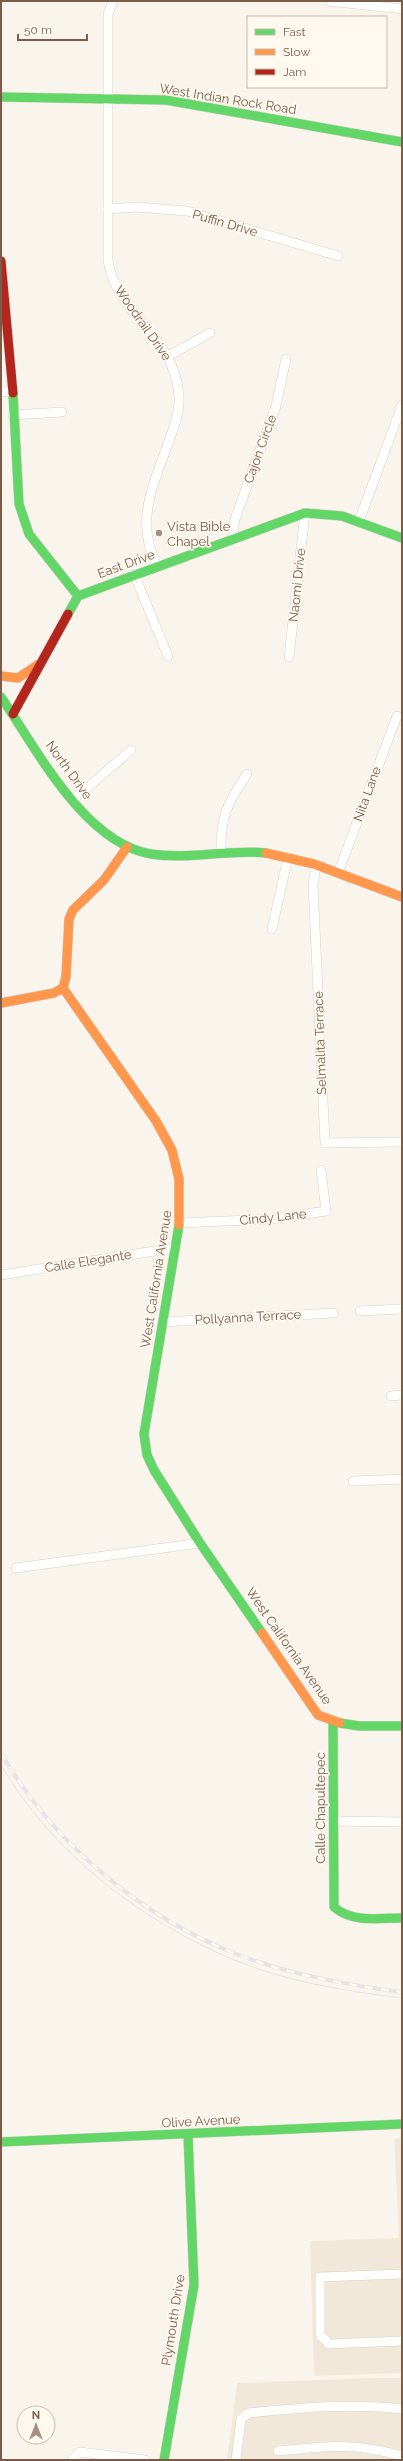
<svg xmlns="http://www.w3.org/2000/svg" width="403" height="2461" font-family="Raleway,sans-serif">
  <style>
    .residential { fill: #f2e8da }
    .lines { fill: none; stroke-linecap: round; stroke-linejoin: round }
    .street-casing { stroke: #d8d0ca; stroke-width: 10 }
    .fast-casing { stroke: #d9d0c9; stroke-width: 10 }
    .slow-casing { stroke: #d9d0c9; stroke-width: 10 }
    .jam-casing { stroke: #d9d0c9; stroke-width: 10 }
    .street { stroke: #fefefc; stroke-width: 9 }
    .fast { stroke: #63d668; stroke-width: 9 }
    .slow { stroke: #ff974d; stroke-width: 9 }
    .jam { stroke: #b3261e; stroke-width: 9 }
    .tram { stroke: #e6e3e6; stroke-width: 1 }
    .rail-casing { stroke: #e6e3e6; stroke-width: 4 }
    .rail { stroke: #fff9f0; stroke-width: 2.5; stroke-dasharray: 8; stroke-linecap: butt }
    .poi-dot { fill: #a79182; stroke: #fff9f0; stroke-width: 1.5 }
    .labels { text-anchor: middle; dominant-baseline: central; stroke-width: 3.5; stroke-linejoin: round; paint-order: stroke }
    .street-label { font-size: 13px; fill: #7b5b49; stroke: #fff9f0 }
    .poi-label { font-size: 13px; fill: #7b5b49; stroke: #fff9f0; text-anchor: start }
  </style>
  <rect width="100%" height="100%" fill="#f9f5ed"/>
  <g class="residential">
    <path d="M402,2138V2373L314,2376L310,2241L399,2238L394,2139Z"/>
    <path d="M373,2378H402V2460H227L237,2383Z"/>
  </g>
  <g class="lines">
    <g class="street-casing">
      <g id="street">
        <path d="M113,1L108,14V260C116,316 176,336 179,397C180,411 175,425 170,438C154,484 134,520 157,566"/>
        <path d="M329,1L402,9"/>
        <path d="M108,209L137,207L187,211L338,256"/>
        <path d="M168,356L210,333"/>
        <path d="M1,392L13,391"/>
        <path d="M13,415L62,412"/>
        <path d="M359,521L402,405"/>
        <path d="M235,538L233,532L235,519L276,406L286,359"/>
        <path d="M134,574L168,656"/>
        <path d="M289,657L305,513"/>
        <path d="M73,800L131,750"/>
        <path d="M221,852C220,816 228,803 247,774"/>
        <path d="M316,866L313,884L325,1143L402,1142"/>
        <path d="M338,873L397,716"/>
        <path d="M272,929L288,857"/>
        <path d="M179,1223L271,1219L326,1211L321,1170"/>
        <path d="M1,1275L174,1248"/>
        <path d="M360,1311L402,1309"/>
        <path d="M163,1322L334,1313"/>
        <path d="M391,1396L402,1395"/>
        <path d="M353,1481L402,1479"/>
        <path d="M16,1568L200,1543"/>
        <path d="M333,1821L402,1822"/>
        <path d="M402,2274L320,2277V2335L329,2344L402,2341"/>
        <path d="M278,2451C326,2446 354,2442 402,2456"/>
        <path d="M72,2459L80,2452L145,2460"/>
        <path d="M236,2460L241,2419L248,2413C300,2408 350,2403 402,2409"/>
      </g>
    </g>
    <g class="fast-casing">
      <g id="fast">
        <path d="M1,97L166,100L402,142"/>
        <path d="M13,393L19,504L29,534L78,596"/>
        <path d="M68,614L78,596L305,513L342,516L402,538"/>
        <path d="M1,697C36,748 84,843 151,854C189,860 228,849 266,853"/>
        <path d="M179,1225L144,1434L147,1455L154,1470L200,1543L262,1633"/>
        <path d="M333,1723L334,1907C352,1923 379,1918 402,1918"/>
        <path d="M340,1723L359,1726H402"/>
        <path d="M1,2142L402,2124"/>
        <path d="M164,2460L194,2285L188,2135"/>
      </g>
    </g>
    <g class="slow-casing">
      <g id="slow">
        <path d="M1,676L18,678L39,664"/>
        <path d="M266,853L314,864L402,897"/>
        <path d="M63,988L156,1121L172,1150L179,1179V1225"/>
        <path d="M1,1003L54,993L63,988L66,977L69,919L73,910L104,880L127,847"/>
        <path d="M262,1633L318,1715L340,1723"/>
      </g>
    </g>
    <g class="jam-casing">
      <g id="jam">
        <path d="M1,261L13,393"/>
        <path d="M13,714L68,614"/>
      </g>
    </g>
    <use href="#street" class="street"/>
    <use href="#fast" class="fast"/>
    <use href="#slow" class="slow"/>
    <use href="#jam" class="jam"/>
    <path class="tram" d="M1,1765C52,1853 143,1923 237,1961C289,1982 346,1991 402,1998"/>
    <g class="rail-casing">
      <path id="rail" d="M1,1753C53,1843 142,1918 239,1955C291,1975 347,1985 402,1992"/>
    </g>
    <use href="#rail" class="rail"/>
  </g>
  <circle class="poi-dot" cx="159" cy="533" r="4"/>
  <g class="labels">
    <g class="street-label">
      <text transform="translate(228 99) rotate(9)">West Indian Rock Road</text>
      <text transform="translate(225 223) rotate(16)">Puffin Drive</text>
      <text transform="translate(143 323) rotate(55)">Woodrail Drive</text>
      <text transform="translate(260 449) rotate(-70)">Cajon Circle</text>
      <text transform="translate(126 564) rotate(-20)">East Drive</text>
      <text transform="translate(297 585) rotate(-84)">Naomi Drive</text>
      <text transform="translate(69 770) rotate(54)">North Drive</text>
      <text transform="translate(367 794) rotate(-70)">Nita Lane</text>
      <text transform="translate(320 1043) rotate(-92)">Selmalita Terrace</text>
      <text transform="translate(273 1217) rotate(-6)">Cindy Lane</text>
      <text transform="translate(88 1261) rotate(-9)">Calle Elegante</text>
      <text transform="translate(156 1279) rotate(-81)">West California Avenue</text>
      <text transform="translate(248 1317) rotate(-3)">Pollyanna Terrace</text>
      <text transform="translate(289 1646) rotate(55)">West California Avenue</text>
      <text transform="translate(320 1808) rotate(-90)">Calle Chapultepec</text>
      <text transform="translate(201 2121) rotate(-3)">Olive Avenue</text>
      <text transform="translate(173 2320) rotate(-81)">Plymouth Drive</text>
    </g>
    <g class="poi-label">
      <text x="167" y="526">Vista Bible<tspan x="167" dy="15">Chapel</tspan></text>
    </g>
  </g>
  <rect width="403" height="2461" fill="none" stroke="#7b5b49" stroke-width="4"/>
  <rect x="247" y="16" width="140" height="72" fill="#fff9f0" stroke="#cabaad"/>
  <rect x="255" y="29" width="20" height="6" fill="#63d668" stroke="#cabaad"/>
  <text x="283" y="36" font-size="12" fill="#7b5b49">Fast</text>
  <rect x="255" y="49" width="20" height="6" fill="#ff974d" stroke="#cabaad"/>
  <text x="283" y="56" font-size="12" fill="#7b5b49">Slow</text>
  <rect x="255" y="69" width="20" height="6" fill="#b3261e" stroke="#cabaad"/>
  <text x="283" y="76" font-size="12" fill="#7b5b49">Jam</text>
  <g transform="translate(36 2425)"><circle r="19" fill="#fff9f0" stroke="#cabaad"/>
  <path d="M0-3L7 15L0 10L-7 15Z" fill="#a79182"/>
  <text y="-6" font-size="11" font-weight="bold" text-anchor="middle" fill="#7b5b49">N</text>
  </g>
  <path d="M18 34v6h69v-6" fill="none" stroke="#7b5b49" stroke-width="2"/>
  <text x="24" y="34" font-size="12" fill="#7b5b49" stroke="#fff9f0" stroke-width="3" paint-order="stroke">50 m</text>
</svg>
